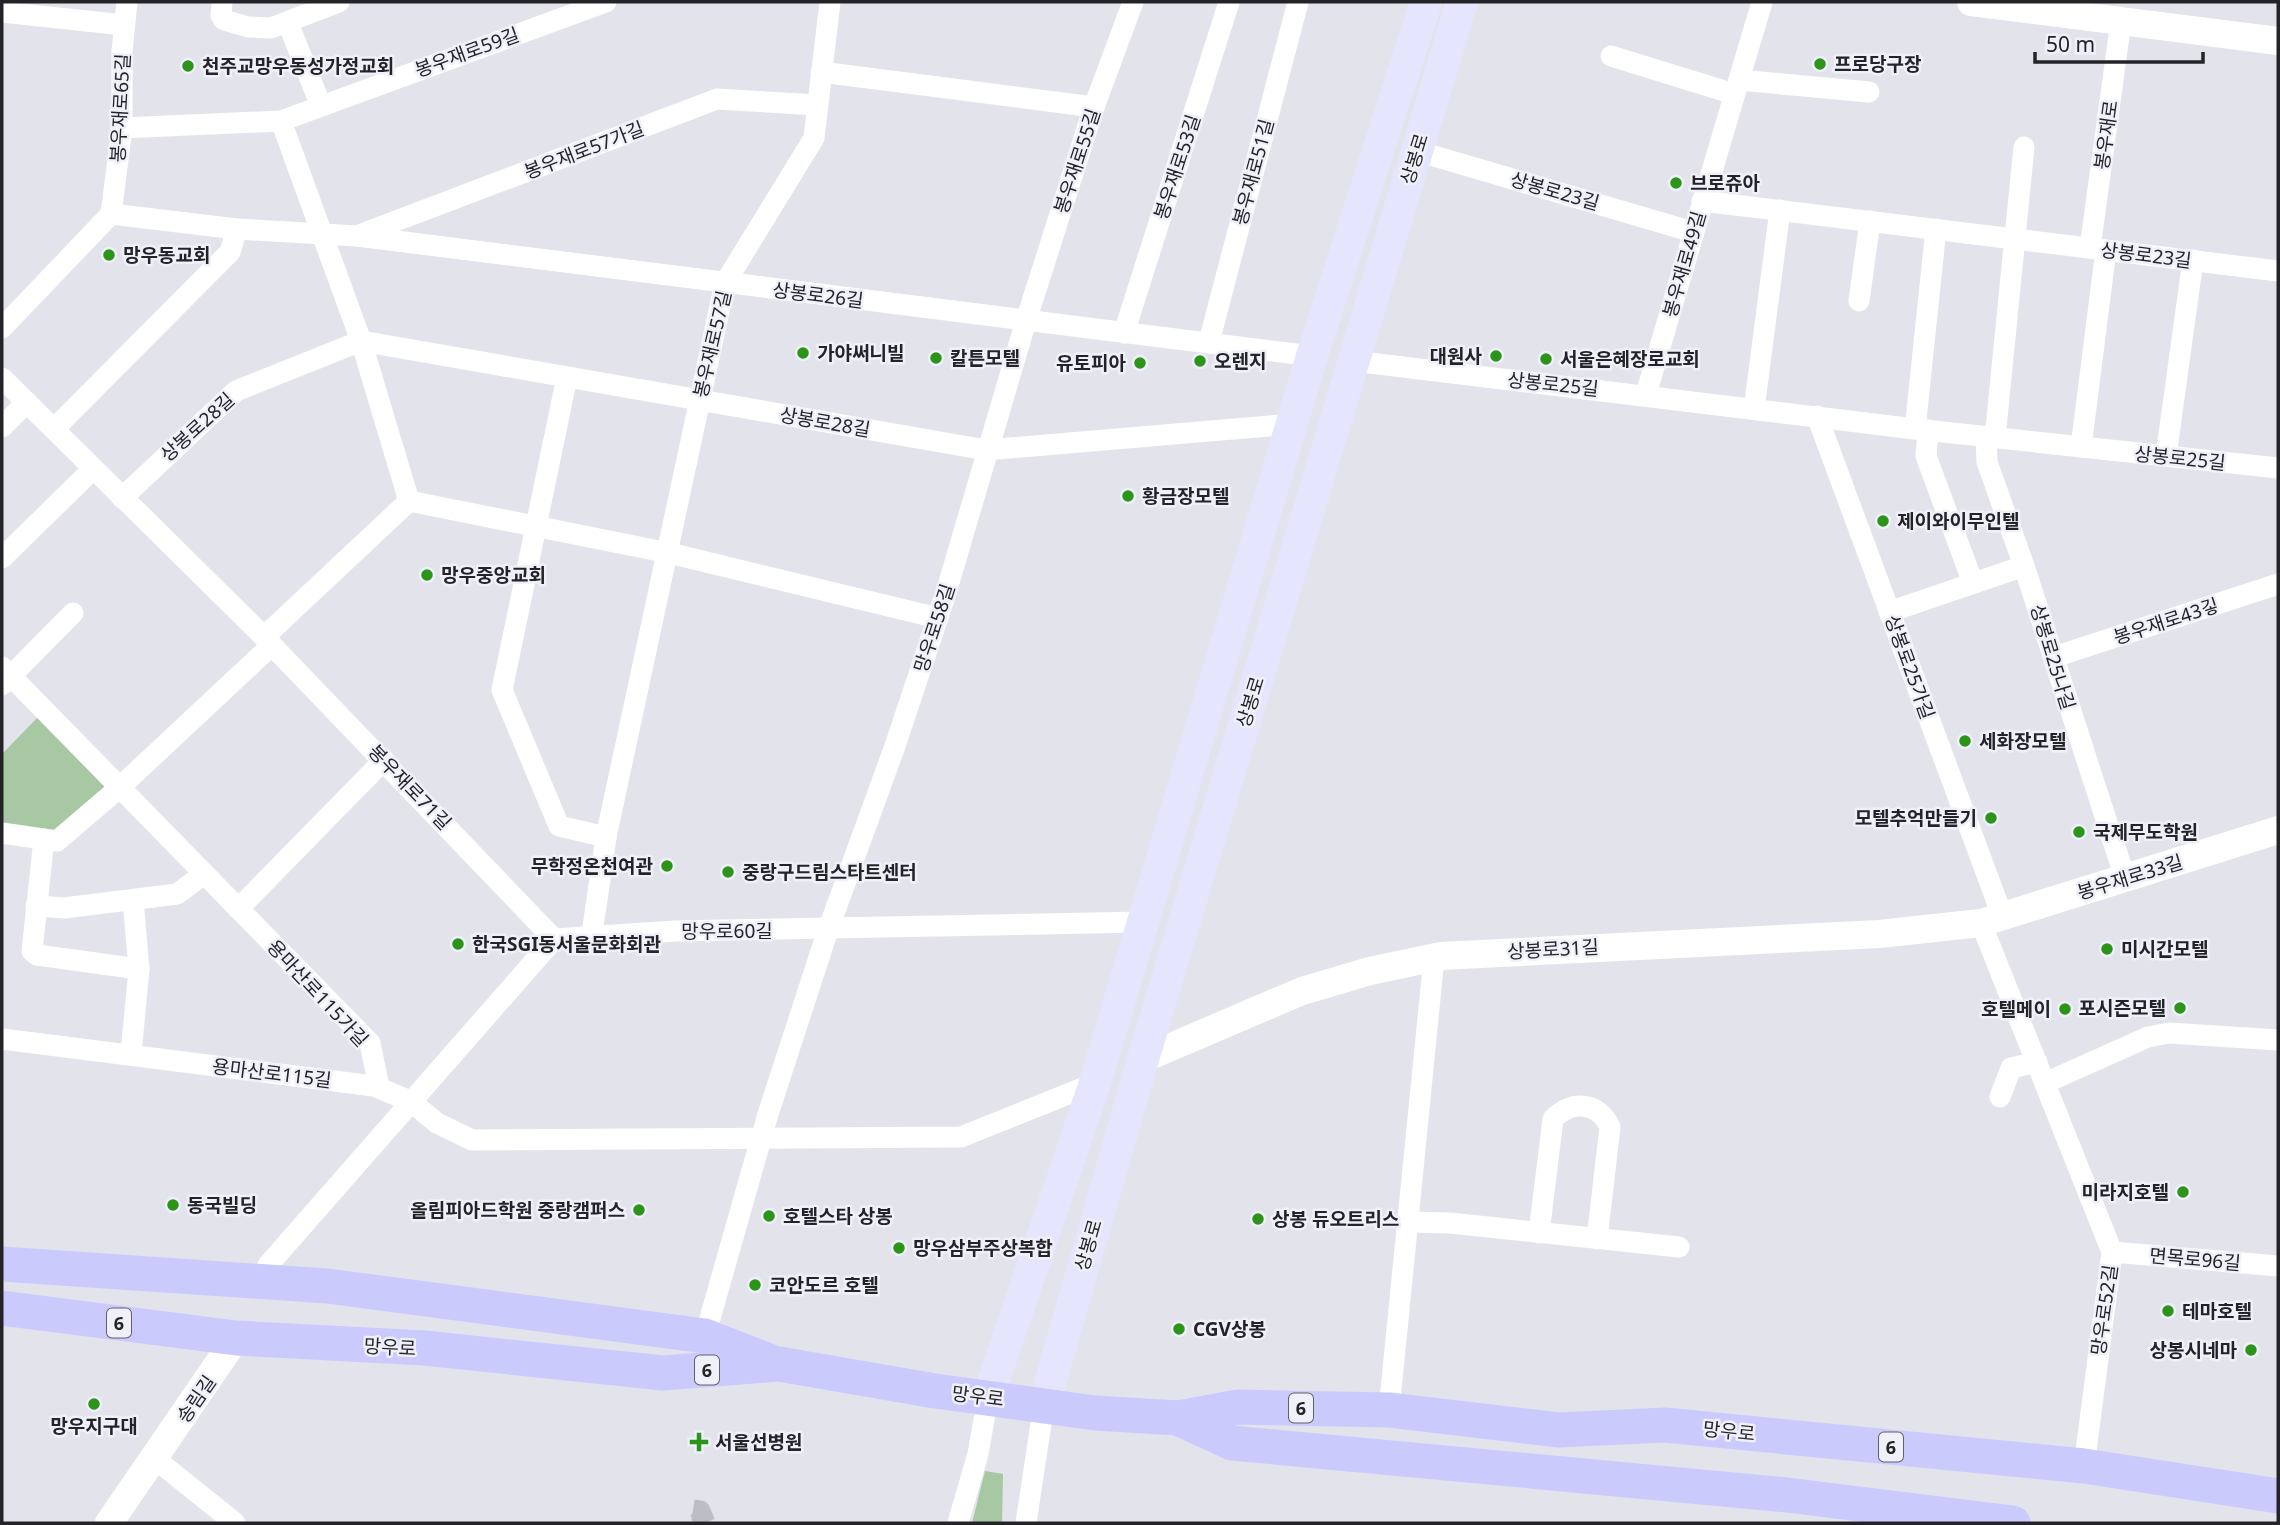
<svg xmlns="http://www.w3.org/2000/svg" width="2280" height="1525" font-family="'Noto Sans','Noto Sans KR',sans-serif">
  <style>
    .green { fill: #a8c7a3 }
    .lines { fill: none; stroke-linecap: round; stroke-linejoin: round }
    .minor-tunnel { stroke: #bdbdc5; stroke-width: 21; stroke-dasharray: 21 10; stroke-linecap: butt }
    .minor { stroke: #fff; stroke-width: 21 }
    .tertiary { stroke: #fff; stroke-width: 28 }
    .secondary { stroke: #e5e5fe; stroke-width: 32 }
    .primary { stroke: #cbcafd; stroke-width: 35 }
    .poi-dot { fill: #2d941a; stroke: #f0f0fa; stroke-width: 2.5 }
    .labels { text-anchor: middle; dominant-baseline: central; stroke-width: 5; stroke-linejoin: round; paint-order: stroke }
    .shield { fill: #f0f0fa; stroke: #616167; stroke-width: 2 }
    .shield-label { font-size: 18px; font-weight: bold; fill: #242428 }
    .street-label { font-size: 19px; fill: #242428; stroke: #f0f0fa }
    .poi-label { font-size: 19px; font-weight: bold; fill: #242428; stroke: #f0f0fa; text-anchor: start }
  </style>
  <rect width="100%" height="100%" fill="#e3e3ec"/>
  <g class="green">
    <path d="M44,711L119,788L57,841L2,833V754Z"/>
    <path d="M985,1471L1003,1474L1002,1523H972Z"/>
  </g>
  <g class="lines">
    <path class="minor-tunnel" d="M693,1510L700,1511L705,1523"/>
    <g class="minor">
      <path d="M127,2L122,51V128L111,214L237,229L357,236L1312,356"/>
      <path d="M222,2L221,15L224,20L248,27L271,28L339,2"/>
      <path d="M2,12L124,25"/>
      <path d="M288,23L321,106"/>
      <path d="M1611,56L1734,94"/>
      <path d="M821,72L1094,107"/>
      <path d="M1739,80L1869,92"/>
      <path d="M281,121L361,341L409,501L669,553L938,618"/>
      <path d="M122,128L281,121L606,2"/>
      <path d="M1417,151L1693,232"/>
      <path d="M1702,201L2278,271"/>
      <path d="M359,235L717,99L817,105"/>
      <path d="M2090,248L2121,21"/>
      <path d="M1859,301L1870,221"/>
      <path d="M2,328L111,214"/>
      <path d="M1124,333L1229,2"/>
      <path d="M1209,342L1298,2"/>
      <path d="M1353,361L1915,429L2278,468"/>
      <path d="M567,377L502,690L559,826L606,837"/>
      <path d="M2,378L264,637L554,939"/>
      <path d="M1646,394L1762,2"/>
      <path d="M1754,409L1780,210"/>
      <path d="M1817,416L2003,918"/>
      <path d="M2,427L27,402"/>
      <path d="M54,429L230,252L237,229"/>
      <path d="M1915,429L1936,229"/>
      <path d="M1928,430L1926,456L1973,583"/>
      <path d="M1986,437L1987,462L2024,566L2125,878"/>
      <path d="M1995,438L2024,147"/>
      <path d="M2081,447L2106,250"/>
      <path d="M2166,456L2193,260"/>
      <path d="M122,498L236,391L361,341L986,450L1292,424"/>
      <path d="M2,558L93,469"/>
      <path d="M1889,612L2024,566"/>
      <path d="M264,637L409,501"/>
      <path d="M2054,657L2278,584"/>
      <path d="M2,667L370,1043L379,1087"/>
      <path d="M2,685L73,613"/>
      <path d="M2,833L57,841L119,788L272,645"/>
      <path d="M44,839L32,951L37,955L139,969"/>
      <path d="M36,906L64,908L177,894L204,874"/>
      <path d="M238,909L384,760"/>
      <path d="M1981,923L2112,1252L2084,1466"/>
      <path d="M592,934L606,837L725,283L814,138L830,2"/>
      <path d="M2,1039L374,1086L410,1101L437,1123L472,1140L961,1137L1095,1083"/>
      <path d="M131,1054L139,969L133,900"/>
      <path d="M2045,1083L2148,1037L2169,1033L2278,1040"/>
      <path d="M2000,1097L2011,1068L2037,1062"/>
      <path d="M1410,1222L1450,1223L1679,1247"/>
      <path d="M1539,1233L1553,1119C1571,1100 1598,1101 1610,1127L1597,1239"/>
      <path d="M2112,1252L2278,1266"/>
      <path d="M260,1281L269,1264L554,939L676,931L1142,922"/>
      <path d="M705,1336L768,1114L828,930L895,746L945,596L1026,321L1094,107L1133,2"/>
      <path d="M1389,1410L1434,958"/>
      <path d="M154,1458L235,1523"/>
      <path d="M958,1523L978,1454L988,1397"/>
      <path d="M1026,1523L1044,1404"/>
    </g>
    <g class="tertiary">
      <path d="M1971,2L2278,41"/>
      <path d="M1143,1059L1302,991L1370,971L1441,956L1879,934L1981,923L2278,830"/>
      <path d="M109,1523L236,1338"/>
    </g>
    <g class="secondary">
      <path d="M988,1397L1095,1083L1312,356L1426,2"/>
      <path d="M1044,1404L1143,1059L1462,2"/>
    </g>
    <g class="primary">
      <path d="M2,1264L327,1286L705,1336L769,1361"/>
      <path d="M2,1308L236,1338L424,1348L663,1373L779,1364L935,1391L1095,1413L1178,1418L1238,1407L1389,1410L1559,1430L1665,1425L2084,1466L2278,1496"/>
      <path d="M1178,1418L1232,1443L1787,1495L2013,1523"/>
    </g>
  </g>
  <g class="poi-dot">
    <circle cx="1820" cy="64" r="7"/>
    <circle cx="188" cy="66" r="7"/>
    <circle cx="1676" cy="183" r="7"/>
    <circle cx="109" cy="255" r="7"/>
    <circle cx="803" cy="353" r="7"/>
    <circle cx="1496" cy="356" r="7"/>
    <circle cx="936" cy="358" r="7"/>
    <circle cx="1546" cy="359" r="7"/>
    <circle cx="1200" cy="361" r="7"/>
    <circle cx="1140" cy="363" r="7"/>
    <circle cx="1128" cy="496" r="7"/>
    <circle cx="1883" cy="521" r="7"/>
    <circle cx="427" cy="575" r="7"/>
    <circle cx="1965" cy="741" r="7"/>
    <circle cx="1991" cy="818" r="7"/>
    <circle cx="2079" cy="832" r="7"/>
    <circle cx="667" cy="866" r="7"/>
    <circle cx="728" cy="872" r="7"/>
    <circle cx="458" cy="944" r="7"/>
    <circle cx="2107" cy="949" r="7"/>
    <circle cx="2180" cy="1008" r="7"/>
    <circle cx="2065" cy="1009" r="7"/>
    <circle cx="2183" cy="1192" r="7"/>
    <circle cx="173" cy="1205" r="7"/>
    <circle cx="639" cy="1210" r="7"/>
    <circle cx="769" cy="1216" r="7"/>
    <circle cx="1258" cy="1219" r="7"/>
    <circle cx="899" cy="1248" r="7"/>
    <circle cx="755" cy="1285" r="7"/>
    <circle cx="2168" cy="1311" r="7"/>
    <circle cx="1179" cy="1329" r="7"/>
    <circle cx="2251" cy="1350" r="7"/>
    <circle cx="94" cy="1404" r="7"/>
    <path d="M695.5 1431.5h7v7h7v7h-7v7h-7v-7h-7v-7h7z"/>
  </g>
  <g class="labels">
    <g class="shield">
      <rect x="107" y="1308.5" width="24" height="29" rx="5"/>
      <rect x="695" y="1355.5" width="24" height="29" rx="5"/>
      <rect x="1289" y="1393.5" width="24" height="29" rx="5"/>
      <rect x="1879" y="1432.5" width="24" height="29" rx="5"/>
    </g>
    <g class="shield-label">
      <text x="119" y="1323">6</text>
      <text x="707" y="1370">6</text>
      <text x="1301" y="1408">6</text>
      <text x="1891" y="1447">6</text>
    </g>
    <g class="street-label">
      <text transform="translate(467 52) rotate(-20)">봉우재로59길</text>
      <text transform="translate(120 108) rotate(-87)">봉우재로65길</text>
      <text transform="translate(2106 135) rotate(-82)">봉우재로</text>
      <text transform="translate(584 150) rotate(-21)">봉우재로57가길</text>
      <text transform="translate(1414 159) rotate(-73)">상봉로</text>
      <text transform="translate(1077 161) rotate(-72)">봉우재로55길</text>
      <text transform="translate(1177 167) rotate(-72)">봉우재로53길</text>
      <text transform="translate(1253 172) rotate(-75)">봉우재로51길</text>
      <text transform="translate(1555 191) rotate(16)">상봉로23길</text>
      <text transform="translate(2146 255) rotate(7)">상봉로23길</text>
      <text transform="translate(1684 264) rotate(-74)">봉우재로49길</text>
      <text transform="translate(818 295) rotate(7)">상봉로26길</text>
      <text transform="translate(712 344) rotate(-77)">봉우재로57길</text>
      <text transform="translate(1553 384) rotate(6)">상봉로25길</text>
      <text transform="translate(825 422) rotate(10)">상봉로28길</text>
      <text transform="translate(197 427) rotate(-42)">상봉로28길</text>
      <text transform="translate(2180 458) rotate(6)">상봉로25길</text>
      <text transform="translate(2166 621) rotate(-18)">봉우재로43깋</text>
      <text transform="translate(934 628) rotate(-72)">망우로58길</text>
      <text transform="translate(2053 657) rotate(73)">상봉로25나길</text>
      <text transform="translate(1910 667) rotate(70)">상봉로25가길</text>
      <text transform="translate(1250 702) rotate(-73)">상봉로</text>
      <text transform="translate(410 787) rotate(46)">봉우재로71길</text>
      <text transform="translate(2130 877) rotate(-17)">봉우재로33길</text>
      <text x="727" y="931">망우로60길</text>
      <text transform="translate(1553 949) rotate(-3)">상봉로31길</text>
      <text transform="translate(318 993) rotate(47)">용마산로115가길</text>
      <text transform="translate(272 1073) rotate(7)">용마산로115길</text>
      <text transform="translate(1088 1245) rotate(-74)">상봉로</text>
      <text transform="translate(2195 1259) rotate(5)">면목로96길</text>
      <text transform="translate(2104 1310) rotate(-82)">망우로52길</text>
      <text transform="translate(390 1347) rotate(3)">망우로</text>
      <text transform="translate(978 1396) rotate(7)">망우로</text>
      <text transform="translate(196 1399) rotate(-55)">송림길</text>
      <text transform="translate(1729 1431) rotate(6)">망우로</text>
    </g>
    <g class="poi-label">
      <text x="1834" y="64">프로당구장</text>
      <text x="202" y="66">천주교망우동성가정교회</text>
      <text x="1690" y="183">브로쥬아</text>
      <text x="123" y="255">망우동교회</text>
      <text x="817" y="353">가야써니빌</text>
      <text x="1482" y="356" text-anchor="end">대원사</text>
      <text x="950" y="358">칼튼모텔</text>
      <text x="1560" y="359">서울은혜장로교회</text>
      <text x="1214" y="361">오렌지</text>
      <text x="1126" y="363" text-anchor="end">유토피아</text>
      <text x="1142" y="496">황금장모텔</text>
      <text x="1897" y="521">제이와이무인텔</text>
      <text x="441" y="575">망우중앙교회</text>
      <text x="1979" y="741">세화장모텔</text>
      <text x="1977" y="818" text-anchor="end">모텔추억만들기</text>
      <text x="2093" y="832">국제무도학원</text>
      <text x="653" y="866" text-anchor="end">무학정온천여관</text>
      <text x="742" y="872">중랑구드림스타트센터</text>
      <text x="472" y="944">한국SGI동서울문화회관</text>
      <text x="2121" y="949">미시간모텔</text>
      <text x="2166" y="1008" text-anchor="end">포시즌모텔</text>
      <text x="2051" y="1009" text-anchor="end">호텔메이</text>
      <text x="2169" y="1192" text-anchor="end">미라지호텔</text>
      <text x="187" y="1205">동국빌딩</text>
      <text x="625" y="1210" text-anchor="end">올림피아드학원 중랑캠퍼스</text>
      <text x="783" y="1216">호텔스타 상봉</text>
      <text x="1272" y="1219">상봉 듀오트리스</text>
      <text x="913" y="1248">망우삼부주상복합</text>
      <text x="769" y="1285">코안도르 호텔</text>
      <text x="2182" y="1311">테마호텔</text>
      <text x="1193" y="1329">CGV상봉</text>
      <text x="2237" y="1350" text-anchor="end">상봉시네마</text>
      <text x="94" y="1426" text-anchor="middle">망우지구대</text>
      <text x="715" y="1442">서울선병원</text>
    </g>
  </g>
  <rect width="2280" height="1525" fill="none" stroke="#242428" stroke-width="7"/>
  <path d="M2035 52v10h168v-10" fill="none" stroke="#242428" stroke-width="3.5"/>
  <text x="2046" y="52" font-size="21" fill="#242428" stroke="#f0f0fa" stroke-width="5" paint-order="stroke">50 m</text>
</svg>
